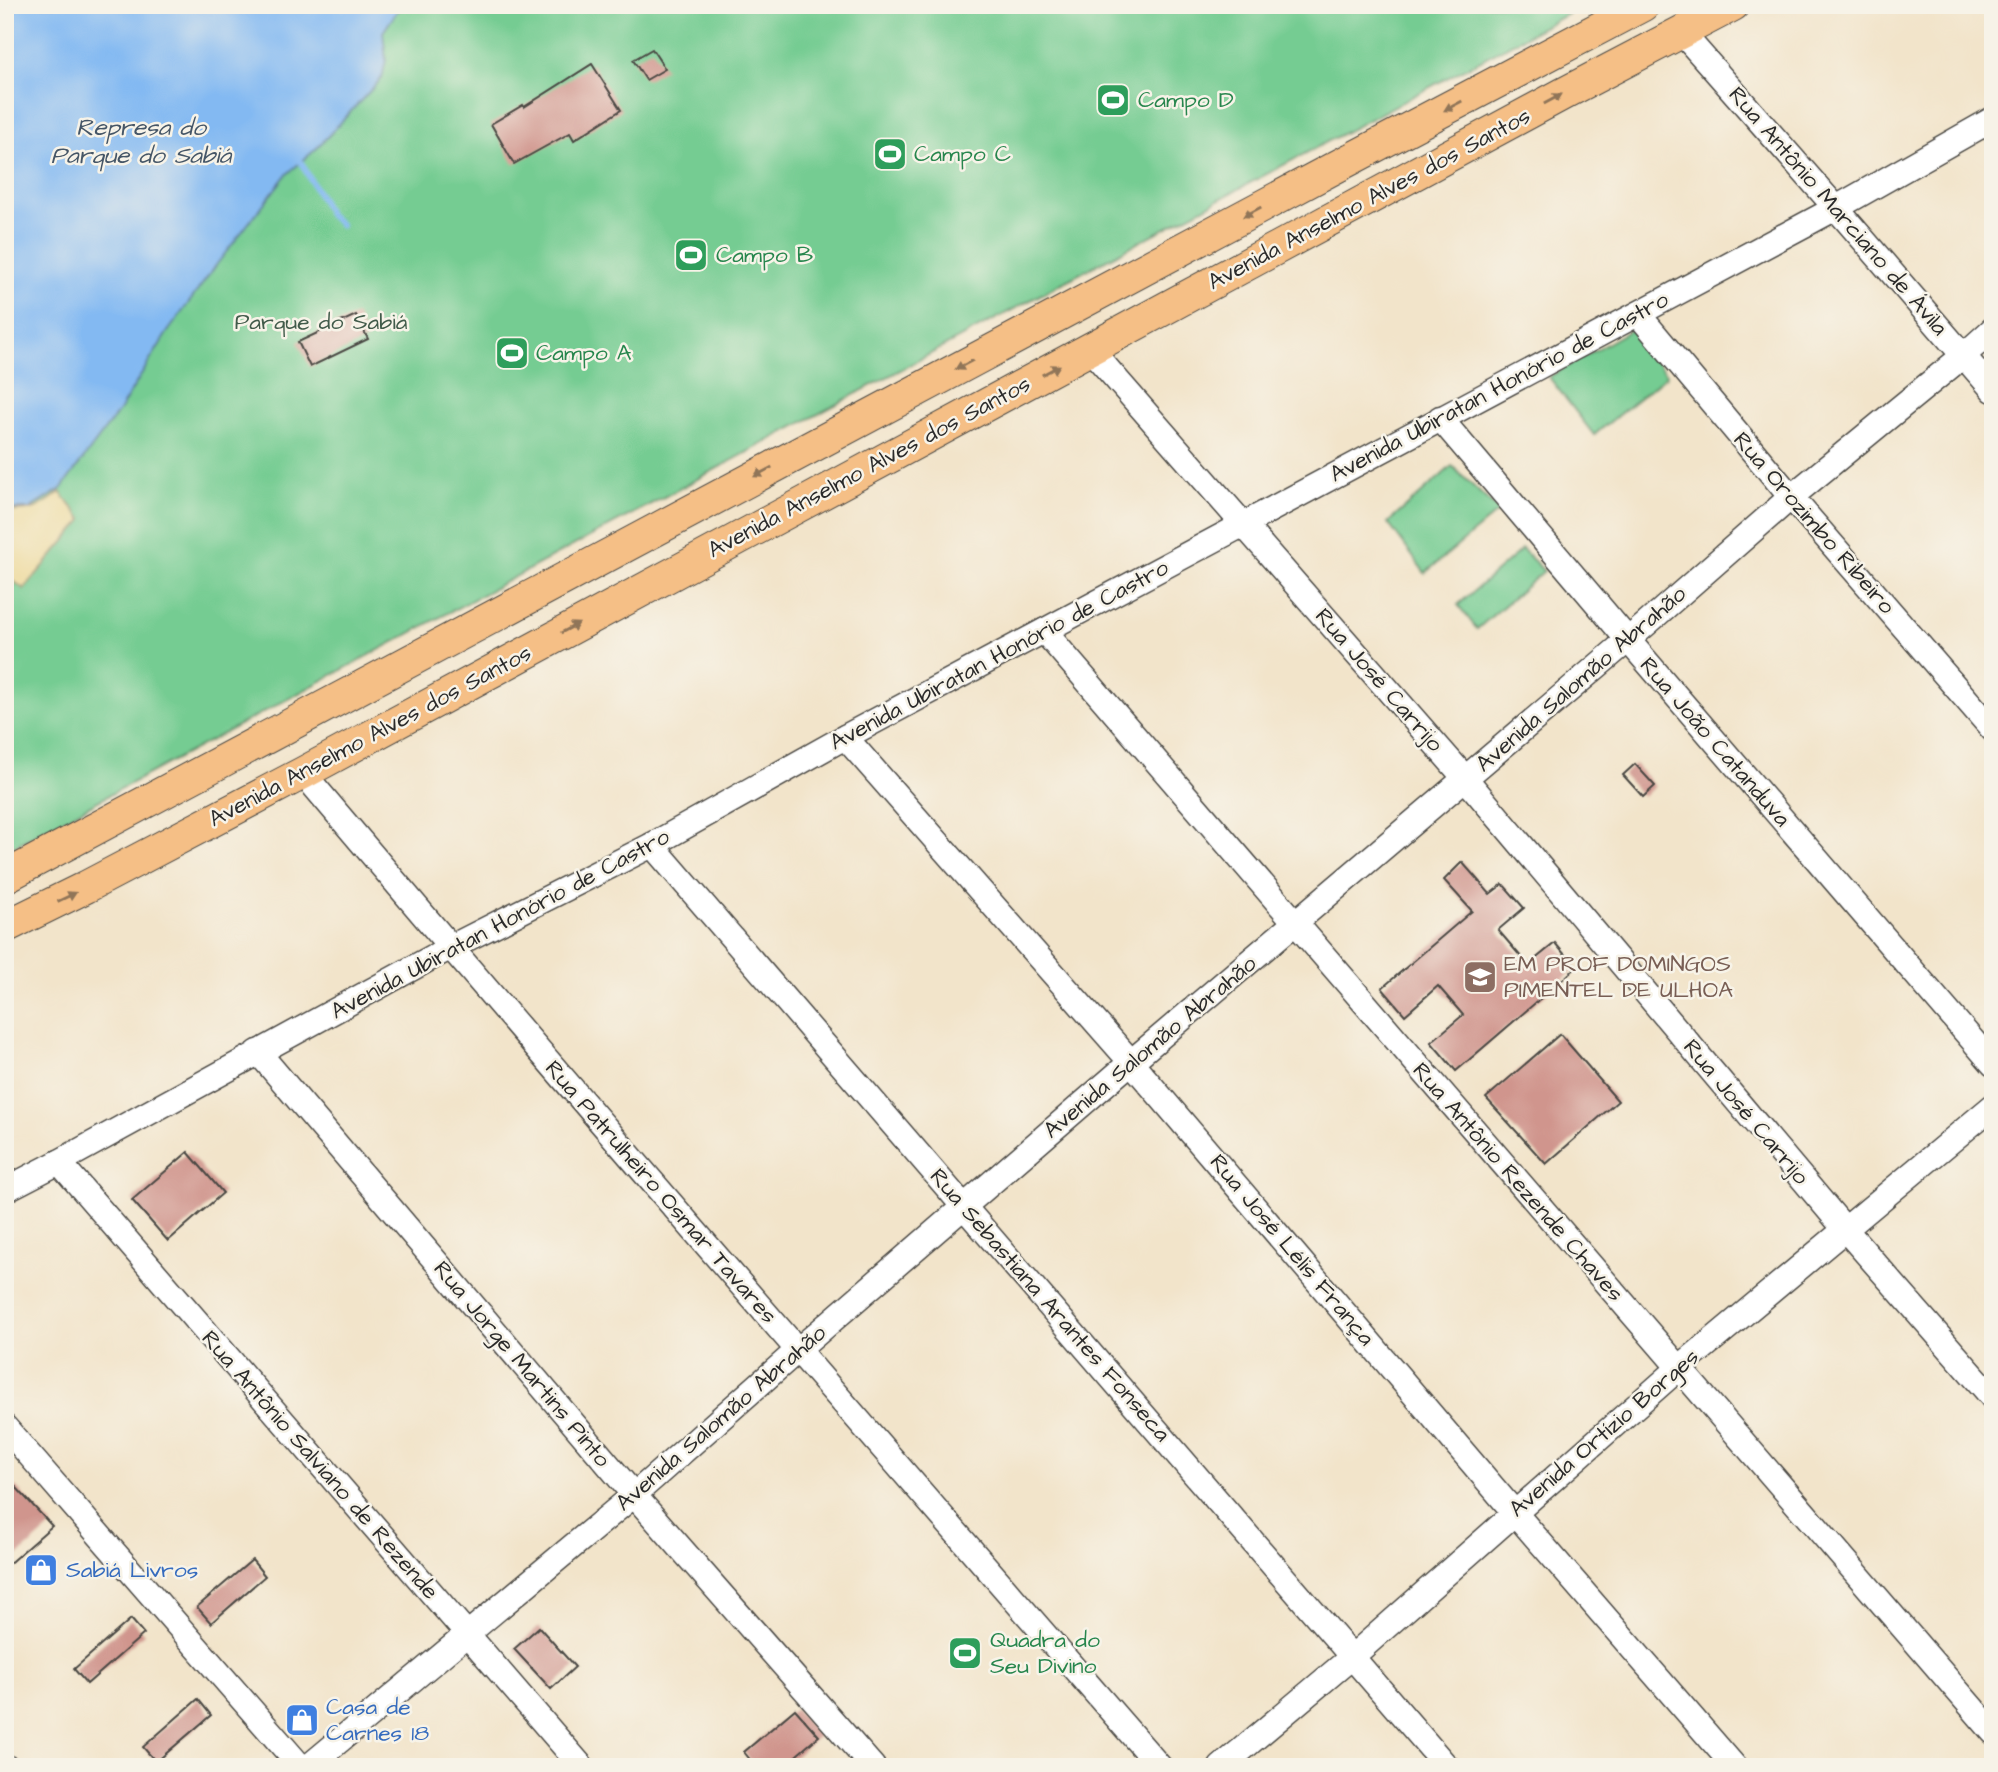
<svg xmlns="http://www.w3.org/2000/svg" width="1998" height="1772" font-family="'Architects Daughter',sans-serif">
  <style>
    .green { fill: #74cc92; stroke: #507c5e; stroke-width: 2 }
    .sand { fill: #eeda9e; stroke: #8c8264; stroke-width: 2 }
    .water { fill: #83b9f2; stroke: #57728e; stroke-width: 2 }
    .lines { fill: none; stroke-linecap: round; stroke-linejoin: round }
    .stream { stroke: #83b9f2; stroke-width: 6 }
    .building { fill: #d0958d }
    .minor-casing { stroke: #494743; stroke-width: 27 }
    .major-casing { stroke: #494743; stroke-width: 34 }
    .minor { stroke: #fff; stroke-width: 24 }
    .major { stroke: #f5bf86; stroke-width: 32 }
    .oneway { fill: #907558 }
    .labels { text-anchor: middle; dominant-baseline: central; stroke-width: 5; stroke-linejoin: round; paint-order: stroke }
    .leisure-label { font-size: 23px; fill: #27864d; stroke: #f7f3e8; text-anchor: start }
    .street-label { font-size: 23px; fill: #2b2b2b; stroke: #f7f3e8 }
    .park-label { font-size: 23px; fill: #415b4a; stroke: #f7f3e8 }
    .education-label { font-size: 23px; fill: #785e54; stroke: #f7f3e8; text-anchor: start }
    .shop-label { font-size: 23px; fill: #366cbe; stroke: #f7f3e8; text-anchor: start }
    .water-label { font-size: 24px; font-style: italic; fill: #455667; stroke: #f7f3e8 }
  </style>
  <rect width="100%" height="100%" fill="#f7f3e8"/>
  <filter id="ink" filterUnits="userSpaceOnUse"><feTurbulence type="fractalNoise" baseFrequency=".0143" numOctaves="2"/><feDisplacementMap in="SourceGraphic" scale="14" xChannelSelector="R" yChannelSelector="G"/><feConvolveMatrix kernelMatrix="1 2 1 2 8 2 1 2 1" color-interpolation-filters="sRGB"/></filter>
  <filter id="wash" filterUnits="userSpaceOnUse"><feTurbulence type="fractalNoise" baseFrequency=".00686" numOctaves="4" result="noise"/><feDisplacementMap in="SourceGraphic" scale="28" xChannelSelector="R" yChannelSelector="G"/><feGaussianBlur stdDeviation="1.57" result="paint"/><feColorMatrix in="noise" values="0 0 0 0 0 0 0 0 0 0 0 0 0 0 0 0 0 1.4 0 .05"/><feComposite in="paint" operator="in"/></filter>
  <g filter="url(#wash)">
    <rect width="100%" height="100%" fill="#f2e4ca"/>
    <g class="green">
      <path d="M5,5H1584L1051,289L5,851Z"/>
      <path d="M1632,329L1667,375L1594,435L1549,377Z"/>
      <path d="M1452,466L1499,511L1425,573L1388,523Z"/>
      <path d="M1522,549L1544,571L1477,629L1458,605Z"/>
    </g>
    <path class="sand" d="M60,492L83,520L24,589L5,575V511C32,512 39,509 60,492Z"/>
    <path class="water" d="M5,5H416L398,10L383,32L386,60L382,78L315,150L286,175L217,264L167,333L119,411L61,489L29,509H5Z"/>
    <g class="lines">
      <path class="stream" d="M301,162L330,216L341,225"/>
    </g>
    <g id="blocks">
      <g class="building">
        <path d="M652,49L665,69L646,80L633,60Z"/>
        <path d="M592,64L621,110L574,140L570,133L514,164L491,124L523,105L524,107Z"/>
        <path d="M356,315L368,339L310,367L298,342Z"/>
        <path d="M1635,764L1655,786L1643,797L1623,775Z"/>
        <path d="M1462,862L1490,894L1503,884L1524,908L1498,930L1528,965L1555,943L1576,968L1456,1071L1431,1042L1463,1015L1438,986L1405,1015L1382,988L1472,911L1444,880Z"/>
        <path d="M1560,1034L1618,1101L1546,1164L1486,1098Z"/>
        <path d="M188,1152L223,1193L168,1241L132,1200Z"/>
        <path d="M14,1485L52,1526L5,1567V1492Z"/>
        <path d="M252,1560L265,1576L211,1623L197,1607Z"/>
        <path d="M131,1619L144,1634L87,1684L74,1669Z"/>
        <path d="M539,1627L575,1667L551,1689L514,1649Z"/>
        <path d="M198,1699L211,1715L156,1762L143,1747Z"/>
        <path d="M795,1709L819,1736L783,1767H756L744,1752Z"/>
      </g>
    </g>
  </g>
  <g filter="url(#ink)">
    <use href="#blocks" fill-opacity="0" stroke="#494743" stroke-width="2"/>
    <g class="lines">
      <g class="minor-casing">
        <g id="minor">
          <path d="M1682,33L1836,208L1993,390"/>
          <path d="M1638,314L1791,497L1993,730"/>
          <path d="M1090,349L1465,778L1844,1228L1993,1398"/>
          <path d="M1440,418L1628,640L1993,1064"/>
          <path d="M1044,631L1993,1732"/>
          <path d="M845,737L1131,1062L1514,1512L1735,1767"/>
          <path d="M303,773C585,1107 873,1437 1160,1767"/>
          <path d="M652,845L1447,1767"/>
          <path d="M258,1052L634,1495L873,1767"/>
          <path d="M59,1162L582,1767"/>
          <path d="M5,1190L59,1162L451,947L652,845L845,737L1836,208L1993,119"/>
          <path d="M5,1427L301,1767"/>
          <path d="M5,1766L6,1767"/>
          <path d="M308,1767L634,1495L798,1350L1131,1062L1628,640L1791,497L1963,356L1993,329"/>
          <path d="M1221,1767L1353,1656L1679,1368L1993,1106"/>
        </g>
      </g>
      <g class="major-casing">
        <g id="major">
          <path d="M5,877L1332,169L1643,5"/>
          <path d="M5,927L86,887L303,773L1563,94L1733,5"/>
        </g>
      </g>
      <use href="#minor" class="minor"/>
      <use href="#major" class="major"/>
    </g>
    <defs><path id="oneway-solid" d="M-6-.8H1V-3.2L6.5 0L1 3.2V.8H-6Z" transform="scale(1.75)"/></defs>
    <g class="oneway">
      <use href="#oneway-solid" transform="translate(1553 99) rotate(-29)"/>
      <use href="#oneway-solid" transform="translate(1453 106) rotate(152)"/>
      <use href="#oneway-solid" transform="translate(1252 212) rotate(152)"/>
      <use href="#oneway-solid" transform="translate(964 365) rotate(152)"/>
      <use href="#oneway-solid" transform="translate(1051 370) rotate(-28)"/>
      <use href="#oneway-solid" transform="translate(763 472) rotate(152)"/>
      <use href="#oneway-solid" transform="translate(570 628) rotate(-28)"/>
      <use href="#oneway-solid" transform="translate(67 897) rotate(-26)"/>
    </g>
  </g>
  <defs>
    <g id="stadium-square" transform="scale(1.75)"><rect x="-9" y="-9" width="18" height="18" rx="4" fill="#2e9e5b" stroke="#f7f3e8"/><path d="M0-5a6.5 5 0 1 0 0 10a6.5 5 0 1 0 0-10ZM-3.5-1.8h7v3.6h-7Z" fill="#fff"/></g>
    <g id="school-square" transform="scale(1.75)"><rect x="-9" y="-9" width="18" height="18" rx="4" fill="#8d6e63" stroke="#f7f3e8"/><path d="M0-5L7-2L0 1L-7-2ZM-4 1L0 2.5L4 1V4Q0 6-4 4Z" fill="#fff"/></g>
    <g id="shop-square" transform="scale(1.75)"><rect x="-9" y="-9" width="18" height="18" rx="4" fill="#3f7fe0" stroke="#f7f3e8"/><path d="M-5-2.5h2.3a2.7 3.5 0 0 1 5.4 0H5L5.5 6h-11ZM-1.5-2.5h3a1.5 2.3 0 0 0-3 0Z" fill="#fff"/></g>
  </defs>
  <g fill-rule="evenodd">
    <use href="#stadium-square" x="1113" y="100"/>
    <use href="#stadium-square" x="890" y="154"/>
    <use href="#stadium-square" x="691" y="255"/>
    <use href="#stadium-square" x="512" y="353"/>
    <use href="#school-square" x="1480" y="977"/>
    <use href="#shop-square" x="41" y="1570"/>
    <use href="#stadium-square" x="965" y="1653"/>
    <use href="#shop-square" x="302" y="1720"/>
  </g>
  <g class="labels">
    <g class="leisure-label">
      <text x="1138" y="100">Campo D</text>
      <text x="914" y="154">Campo C</text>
      <text x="716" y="255">Campo B</text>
      <text x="536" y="353">Campo A</text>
      <text x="990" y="1640">Quadra do<tspan x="990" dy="26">Seu Divino</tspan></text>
    </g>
    <g class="street-label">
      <text transform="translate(1369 199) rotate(-28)">Avenida Anselmo Alves dos Santos</text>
      <text transform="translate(1838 211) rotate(49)">Rua Antônio Marciano de Ávila</text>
      <text transform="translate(1499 387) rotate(-28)">Avenida Ubiratan Honório de Castro</text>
      <text transform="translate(869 467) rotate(-28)">Avenida Anselmo Alves dos Santos</text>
      <text transform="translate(1814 523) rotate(49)">Rua Orozimbo Ribeiro</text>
      <text transform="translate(999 655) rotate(-28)">Avenida Ubiratan Honório de Castro</text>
      <text transform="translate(1581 679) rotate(-41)">Avenida Salomão Abrahão</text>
      <text transform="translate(1379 680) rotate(49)">Rua José Carrijo</text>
      <text transform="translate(370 736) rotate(-28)">Avenida Anselmo Alves dos Santos</text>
      <text transform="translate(1715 742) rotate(49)">Rua João Catanduva</text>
      <text transform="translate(500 924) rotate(-28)">Avenida Ubiratan Honório de Castro</text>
      <text transform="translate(1150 1047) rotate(-40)">Avenida Salomão Abrahão</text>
      <text transform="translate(1746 1112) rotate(50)">Rua José Carrijo</text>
      <text transform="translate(1518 1182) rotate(49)">Rua Antônio Rezende Chaves</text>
      <text transform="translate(661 1192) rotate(49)">Rua Patrulheiro Osmar Tavares</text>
      <text transform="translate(1292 1250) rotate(50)">Rua José Lélis França</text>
      <text transform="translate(1050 1305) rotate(49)">Rua Sebastiana Arantes Fonseca</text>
      <text transform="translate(522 1364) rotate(50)">Rua Jorge Martins Pinto</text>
      <text transform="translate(721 1418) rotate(-41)">Avenida Salomão Abrahão</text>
      <text transform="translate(1604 1433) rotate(-41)">Avenida Ortízio Borges</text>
      <text transform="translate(320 1465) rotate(49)">Rua Antônio Salviano de Rezende</text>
    </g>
    <g class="park-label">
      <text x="321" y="322">Parque do Sabiá</text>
    </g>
    <g class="education-label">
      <text x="1504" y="964">EM PROF DOMINGOS<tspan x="1504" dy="26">PIMENTEL DE ULHOA</tspan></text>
    </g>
    <g class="shop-label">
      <text x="66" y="1570">Sabiá Livros</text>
      <text x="326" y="1707">Casa de<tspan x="326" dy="26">Carnes 18</tspan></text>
    </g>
    <g class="water-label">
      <text x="141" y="128">Represa do<tspan x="141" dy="28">Parque do Sabiá</tspan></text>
    </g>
  </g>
  <rect width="1998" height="1772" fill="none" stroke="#f7f3e8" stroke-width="28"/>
</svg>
